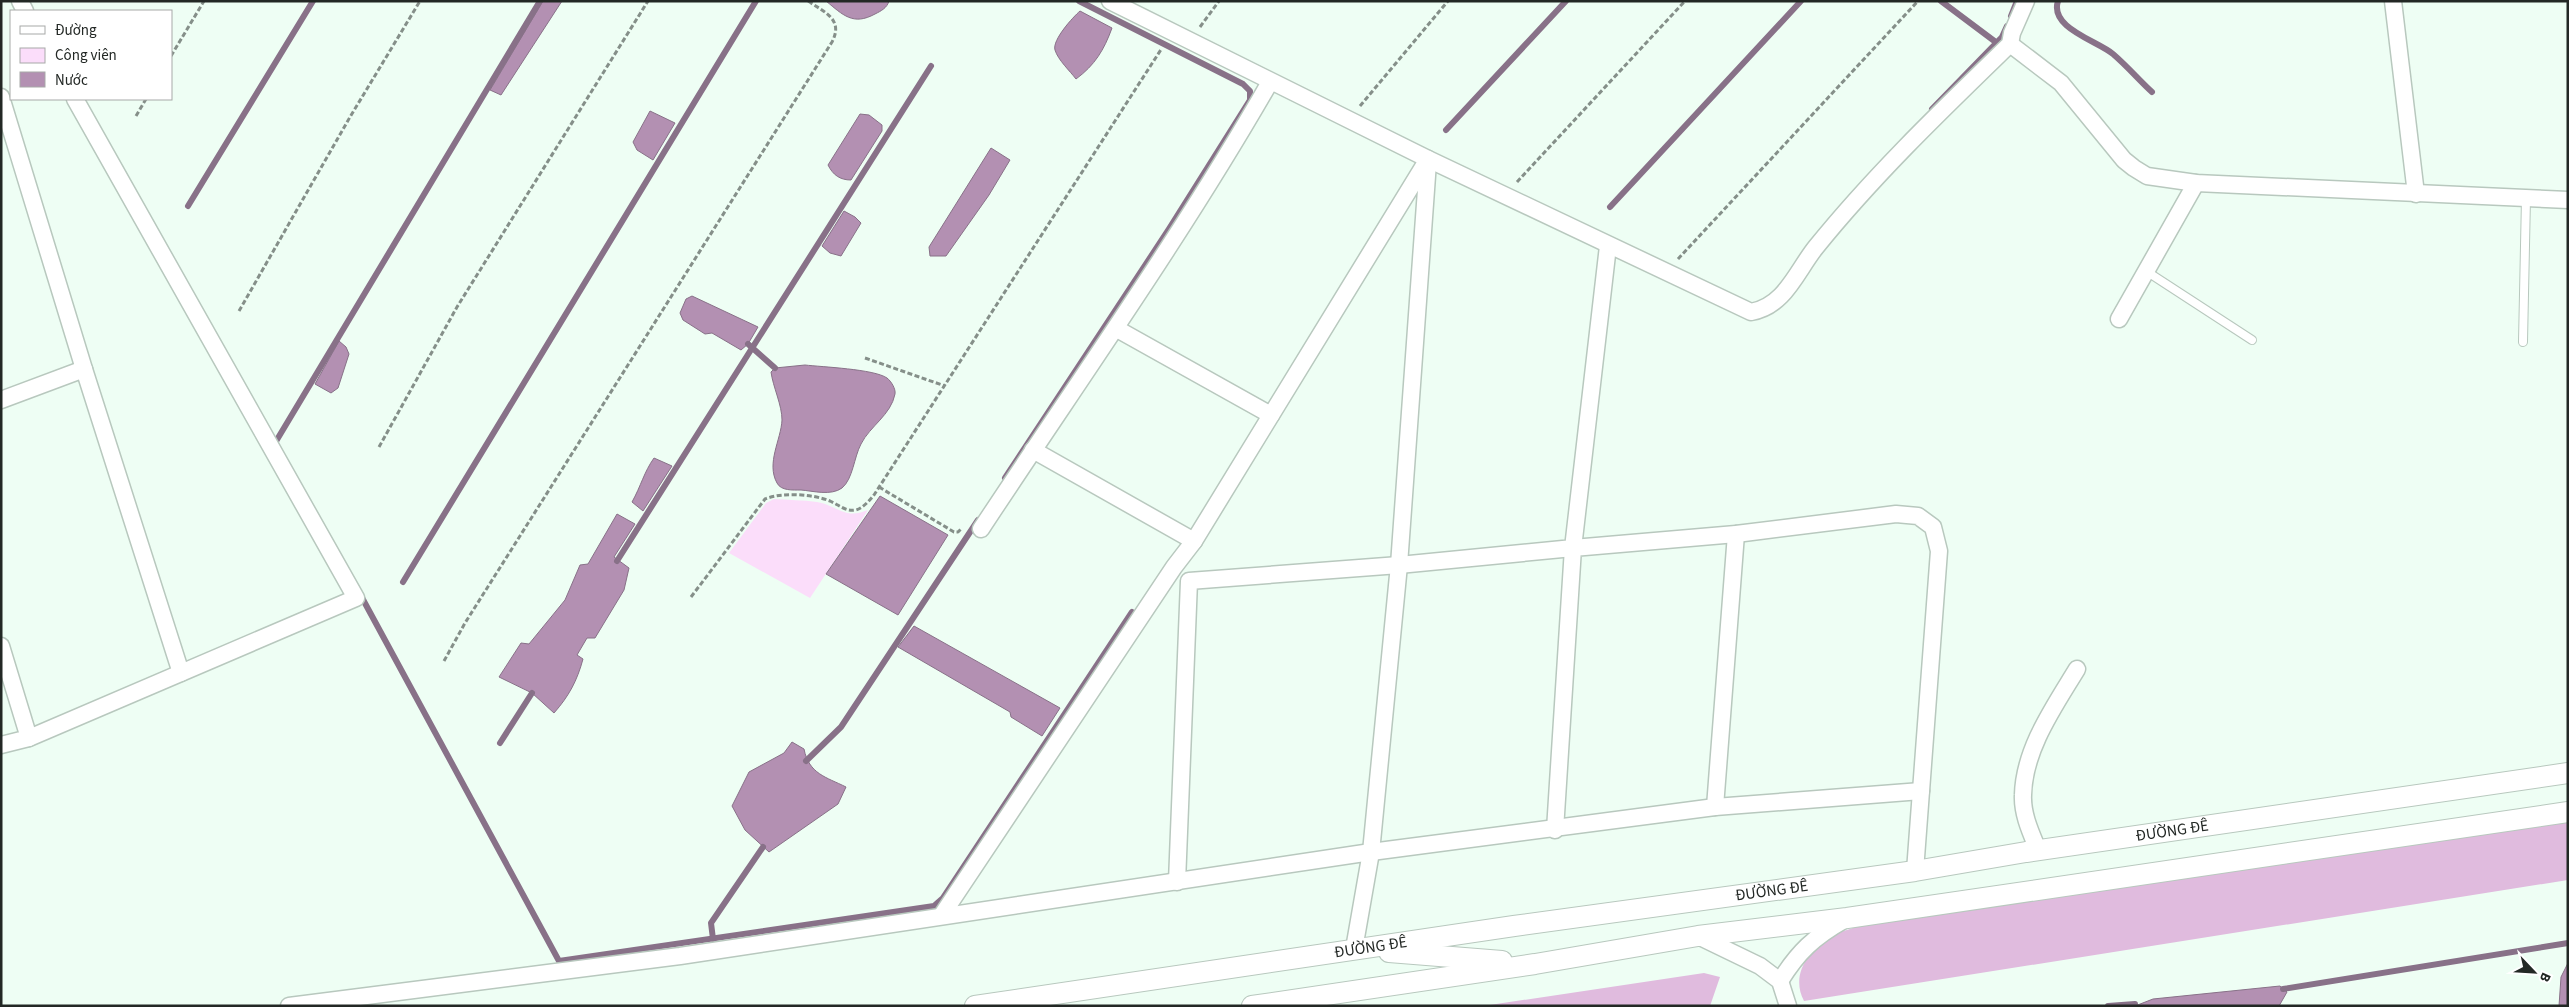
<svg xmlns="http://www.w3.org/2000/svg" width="2569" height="1007" font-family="'Source Sans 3',sans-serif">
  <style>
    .green { fill: #fbddfa }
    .forest { fill: #e0bbde }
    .water { fill: #b390b2; stroke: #887188 }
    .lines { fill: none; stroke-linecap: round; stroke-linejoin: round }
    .stream { stroke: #887188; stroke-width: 6 }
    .service-casing { stroke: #b8c8be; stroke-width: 10 }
    .minor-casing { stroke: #b8c8be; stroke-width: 19 }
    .tertiary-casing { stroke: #b8c8be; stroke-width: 22 }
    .path { stroke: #858f89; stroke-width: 3; stroke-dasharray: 5 2.5; stroke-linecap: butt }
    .service { stroke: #fff; stroke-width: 8 }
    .minor { stroke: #fff; stroke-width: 16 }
    .tertiary { stroke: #fff; stroke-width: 20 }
    .labels { text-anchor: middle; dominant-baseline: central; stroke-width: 4; stroke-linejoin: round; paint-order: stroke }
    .street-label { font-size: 16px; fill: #232825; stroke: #fff }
  </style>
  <rect width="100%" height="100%" fill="#eefef4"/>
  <path class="green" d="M774,499C788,500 803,500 817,502C839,506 844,520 868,510L810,598L729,553L766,503Z"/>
  <g class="forest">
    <path d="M2568,820V880L1804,1001C1790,974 1809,950 1832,936C1841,931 1854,928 1865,924Z"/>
    <path d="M1704,973L1720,977L1710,1006H1483Z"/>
  </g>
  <g class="water">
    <path d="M543,1H562L501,95L490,90Z"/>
    <path d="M826,1H889C887,8 881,11 875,14C853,26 843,15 826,1Z"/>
    <path d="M1080,11L1112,28C1104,50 1095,65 1076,79C1070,71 1058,60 1055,50C1052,40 1073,17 1080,11Z"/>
    <path d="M650,111L675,123L653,160L637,150L633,142Z"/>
    <path d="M860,114L869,115L882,125V131L851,180C840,180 833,175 828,165Z"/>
    <path d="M991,148L1010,160L989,195L946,256H930L929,247Z"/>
    <path d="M844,211L855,217L861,223L841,256L830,253L822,246Z"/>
    <path d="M692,296L758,327L748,344L741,350L712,333L705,334L683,320L680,313L686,299Z"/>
    <path d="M339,341L346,347L349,354L338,388L331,393L315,384Z"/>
    <path d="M805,365C822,367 874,369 887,378C891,381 896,389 895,394C891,415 870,426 861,444C854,457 853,479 842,488C831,496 813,491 801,490C793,490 781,491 777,483C766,463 781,440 782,420C782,405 773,387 771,372L775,368Z"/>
    <path d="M654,458L672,466L643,511L632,502C641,486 644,472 654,458Z"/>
    <path d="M880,496L948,535L898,615L826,574Z"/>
    <path d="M617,514L635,524L614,557L629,568L624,590L595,638H587L577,655L583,659C577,681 569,696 554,713L532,693L499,677L521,643L529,644L565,600L580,565L588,564Z"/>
    <path d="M914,626L1060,708L1042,736L1011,717L1010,712L898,647Z"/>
    <path d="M792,742L804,749C809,774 826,777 846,787L838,804L769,852L745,830L732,806L749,772L784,753Z"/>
    <path d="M2568,963V1006H2559L2561,977Z"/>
    <path d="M2280,986L2287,992L2279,1006H2135L2153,999Z"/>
  </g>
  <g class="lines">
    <g class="stream">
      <path d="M1941,1L1997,43"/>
      <path d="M2058,1C2049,28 2098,41 2113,54C2127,66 2139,80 2152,92"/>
      <path d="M2011,16L2017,1"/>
      <path d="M1932,109L2002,37L2007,26"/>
      <path d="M1446,130L1566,1"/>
      <path d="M188,206L313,1"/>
      <path d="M1610,207L1801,1"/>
      <path d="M748,344L775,368"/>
      <path d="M275,443L540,1"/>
      <path d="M1005,478L1169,229L1250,100V91L1243,84L1079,1"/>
      <path d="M617,561L931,66"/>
      <path d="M403,582L756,1"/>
      <path d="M360,594L559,961L934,906L943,898L1132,612"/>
      <path d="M500,743L532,693"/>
      <path d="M806,761L841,727L978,520"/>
      <path d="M713,939L711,923L763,847"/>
      <path d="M2283,989L2568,943"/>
      <path d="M2108,1006L2135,1004"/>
    </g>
    <g class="service-casing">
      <g id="service">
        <path d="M2146,271L2252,340"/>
        <path d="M2523,342L2526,198"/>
      </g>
    </g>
    <g class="minor-casing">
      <g id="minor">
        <path d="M20,1L25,11"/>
        <path d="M1110,1L1428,159L1751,312C1785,306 1796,272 1816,247C1875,174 1943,109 2010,44L2012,33L2026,1"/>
        <path d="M2393,1L2416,194"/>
        <path d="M2010,44L2061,83L2124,160L2134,168L2147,176L2196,183L2568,200"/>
        <path d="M1,97L84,369L181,673"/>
        <path d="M2119,319L2196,183"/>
        <path d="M1117,329L1271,415"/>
        <path d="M1,400L84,369"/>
        <path d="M1033,450L1194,541"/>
        <path d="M981,529C1079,380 1181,237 1270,82"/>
        <path d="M1,646L29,738L1,745"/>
        <path d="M29,738L356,598L75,99"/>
        <path d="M1715,807L1736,534"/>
        <path d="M1555,830L1573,548L1736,534L1896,514L1918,516L1933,527L1939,551L1915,871"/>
        <path d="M2038,850C2031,833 2022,814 2023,795C2024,749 2054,707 2077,669"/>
        <path d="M1177,882L1189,581L1399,565L1573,548L1608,246"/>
        <path d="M942,915L1174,567L1194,541L1428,159"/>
        <path d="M1698,936L1760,966L1780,981L1788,1006"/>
        <path d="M1354,949L1371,852L1399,565L1428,162"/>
        <path d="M1780,981C1798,952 1814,937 1844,920"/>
        <path d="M289,1006L680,956L1371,852L1715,807L1921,791"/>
      </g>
    </g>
    <g class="tertiary-casing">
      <g id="tertiary">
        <path d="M1389,952L1502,961"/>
        <path id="s1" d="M975,1006L1514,926L1915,871L2026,852L2568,773"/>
        <path d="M1252,1006L1535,964L1698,936L1847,918L2568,812"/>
      </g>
    </g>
    <g class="path">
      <path d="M1200,27L1219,1"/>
      <path d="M171,56L204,1"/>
      <path d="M1360,106L1448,1"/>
      <path d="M136,116L146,99"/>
      <path d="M1517,182L1685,1"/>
      <path d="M1678,259L1918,1"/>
      <path d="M239,311L350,117L420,1"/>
      <path d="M865,358L945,386"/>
      <path d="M379,447L457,307L648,1"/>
      <path d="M879,487L954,532H958L962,528"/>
      <path d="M691,597L765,499C782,492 813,494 830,501C839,505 846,512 856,510C863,508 869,501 874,495L1162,48"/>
      <path d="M444,661L465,623L832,42C844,19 824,12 808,1"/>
    </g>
    <use href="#service" class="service"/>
    <use href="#minor" class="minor"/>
    <use href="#tertiary" class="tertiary"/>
  </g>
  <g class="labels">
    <g class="street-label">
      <text stroke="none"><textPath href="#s1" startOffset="1210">ĐƯỜNG ĐÊ</textPath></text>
      <text stroke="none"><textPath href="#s1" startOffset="805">ĐƯỜNG ĐÊ</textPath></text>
      <text stroke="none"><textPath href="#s1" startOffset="400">ĐƯỜNG ĐÊ</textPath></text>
    </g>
  </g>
  <rect width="2569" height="1007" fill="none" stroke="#232825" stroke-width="5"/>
  <rect x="10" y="10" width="162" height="90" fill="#ffffff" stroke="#a7a9a8"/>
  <rect x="20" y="26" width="25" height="8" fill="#ffffff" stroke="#a7a9a8"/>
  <text x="55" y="35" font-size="15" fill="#232825">Đường</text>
  <rect x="20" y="48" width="25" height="15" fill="#fbddfa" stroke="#a7a9a8"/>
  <text x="55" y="60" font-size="15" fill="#232825">Công viên</text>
  <rect x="20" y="72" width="25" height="15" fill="#b390b2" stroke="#a7a9a8"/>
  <text x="55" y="85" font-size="15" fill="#232825">Nước</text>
  <g transform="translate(2534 972) rotate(115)" stroke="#ffffff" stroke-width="4" paint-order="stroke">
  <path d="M0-4L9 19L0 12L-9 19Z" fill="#232825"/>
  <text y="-8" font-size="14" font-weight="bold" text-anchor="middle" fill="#232825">B</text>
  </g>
</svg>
